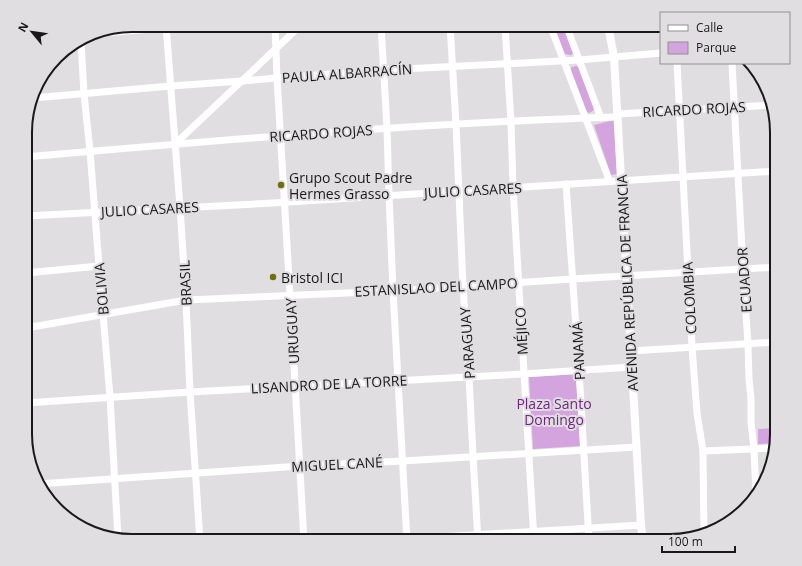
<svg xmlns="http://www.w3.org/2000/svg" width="802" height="566" font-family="'Open Sans',sans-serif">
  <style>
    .green { fill: #d3a4dd }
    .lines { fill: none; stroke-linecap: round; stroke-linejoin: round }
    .minor { stroke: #fff; stroke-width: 7 }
    .major { stroke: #fff; stroke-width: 8 }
    .poi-dot { fill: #736e0e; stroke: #e0dee1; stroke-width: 1.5 }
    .labels { text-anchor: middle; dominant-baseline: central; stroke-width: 4; stroke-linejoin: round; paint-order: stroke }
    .street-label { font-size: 14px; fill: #1a191a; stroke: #e0dee1 }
    .poi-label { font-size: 14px; fill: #1a191a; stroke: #e0dee1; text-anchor: start }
    .park-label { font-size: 14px; fill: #702680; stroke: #e0dee1 }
    .rim { fill: none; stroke: #1a191a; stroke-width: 2 }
  </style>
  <rect width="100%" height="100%" fill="#e0dee1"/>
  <g class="green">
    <path d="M553,25H563L574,53L571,55L564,54Z"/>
    <path d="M576,66L579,67L594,108L593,111L589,113L586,111L570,70L572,67Z"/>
    <path d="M614,120L617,174L611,175L594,125Z"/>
    <path d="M576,374L580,446L533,449L529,377Z"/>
    <path d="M777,428V440L776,443L758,444V429Z"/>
  </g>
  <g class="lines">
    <g class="minor">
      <path d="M166,25L180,207L186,300L190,392L200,541"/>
      <path d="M275,25L277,78L290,295L304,541"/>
      <path d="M381,25L387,128L389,195L393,291L407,541"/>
      <path d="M450,25L456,124L463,286L469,377L473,456L478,541"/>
      <path d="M505,25L511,122L513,187L534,541"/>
      <path d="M550,25L608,177L609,181"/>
      <path d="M566,25L601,118"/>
      <path d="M91,34L200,25"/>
      <path d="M81,41L84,94L90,151L99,266L110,397L118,538"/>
      <path d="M677,63L692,347L697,413L703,451L704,533"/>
      <path d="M732,63L743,269L748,344L749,379L751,399V422L754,449L756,496"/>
      <path d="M33,98L171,86L242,81L277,78L384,70L579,60L661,53"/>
      <path d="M617,114L771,105"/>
      <path d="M175,144L301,25"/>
      <path d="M26,157C223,140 419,123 617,117"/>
      <path d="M566,184L579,370L589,541"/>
      <path d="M26,216L273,203L777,171"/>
      <path d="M26,273L99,266"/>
      <path d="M26,328L186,300L393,291L573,279L777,267"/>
      <path d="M631,351L777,342"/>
      <path d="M26,403L190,392L523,374L632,367"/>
      <path d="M703,451L774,448"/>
      <path d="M38,484L300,466L403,461L636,447"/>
      <path d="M643,540L693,536"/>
      <path d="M371,541L641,525"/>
    </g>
    <path class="major" d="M608,25L614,57L641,525L643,541"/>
  </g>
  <g class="poi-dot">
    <circle cx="281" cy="185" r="4"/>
    <circle cx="273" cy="277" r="4"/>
  </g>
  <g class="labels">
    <g class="street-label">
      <text transform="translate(347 73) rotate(-4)">PAULA ALBARRACÍN</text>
      <text transform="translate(694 109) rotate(-3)">RICARDO ROJAS</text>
      <text transform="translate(321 133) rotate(-4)">RICARDO ROJAS</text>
      <text transform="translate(473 190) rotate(-3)">JULIO CASARES</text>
      <text transform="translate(150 209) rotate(-3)">JULIO CASARES</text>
      <text transform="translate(744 280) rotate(-94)">ECUADOR</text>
      <text transform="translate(185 283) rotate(-93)">BRASIL</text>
      <text transform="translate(627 283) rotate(-93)">AVENIDA REPÚBLICA DE FRANCIA</text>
      <text transform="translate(436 287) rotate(-3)">ESTANISLAO DEL CAMPO</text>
      <text transform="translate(101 289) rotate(-95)">BOLIVIA</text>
      <text transform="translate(689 298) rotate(-93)">COLOMBIA</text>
      <text transform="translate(292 331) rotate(-93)">URUGUAY</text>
      <text transform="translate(521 331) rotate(-93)">MÉJICO</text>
      <text transform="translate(467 343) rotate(-94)">PARAGUAY</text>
      <text transform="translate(578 351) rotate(-93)">PANAMÁ</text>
      <text transform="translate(329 384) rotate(-3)">LISANDRO DE LA TORRE</text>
      <text transform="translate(337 464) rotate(-3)">MIGUEL CANÉ</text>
    </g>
    <g class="poi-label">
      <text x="289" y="177">Grupo Scout Padre<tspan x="289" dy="16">Hermes Grasso</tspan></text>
      <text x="281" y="277">Bristol ICI</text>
    </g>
    <g class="park-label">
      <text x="554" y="403">Plaza Santo<tspan x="554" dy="16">Domingo</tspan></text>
    </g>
  </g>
  <path d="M0 0H802V566H0ZM132 32H670A100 100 0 0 1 770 132V434A100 100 0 0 1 670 534H132A100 100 0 0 1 32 434V132A100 100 0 0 1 132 32Z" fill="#e0dee1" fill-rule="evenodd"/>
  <path class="rim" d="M132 32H670A100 100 0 0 1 770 132V434A100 100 0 0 1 670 534H132A100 100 0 0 1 32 434V132A100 100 0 0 1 132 32Z"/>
  <rect x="660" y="12" width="130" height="52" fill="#e0dee1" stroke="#918f91"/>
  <rect x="668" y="25" width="20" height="6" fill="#ffffff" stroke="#918f91"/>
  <text x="696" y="32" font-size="12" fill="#1a191a">Calle</text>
  <rect x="668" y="42" width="20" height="12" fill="#d3a4dd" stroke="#918f91"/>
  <text x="696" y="52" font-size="12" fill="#1a191a">Parque</text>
  <g transform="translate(32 32) rotate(299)" stroke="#e0dee1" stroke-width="3" paint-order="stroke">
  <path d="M0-3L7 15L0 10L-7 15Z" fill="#1a191a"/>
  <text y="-6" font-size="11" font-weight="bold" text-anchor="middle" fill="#1a191a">N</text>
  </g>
  <path d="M662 546v6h73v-6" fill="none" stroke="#1a191a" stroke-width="2"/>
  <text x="668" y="546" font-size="12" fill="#1a191a" stroke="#e0dee1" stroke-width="3" paint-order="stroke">100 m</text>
</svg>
